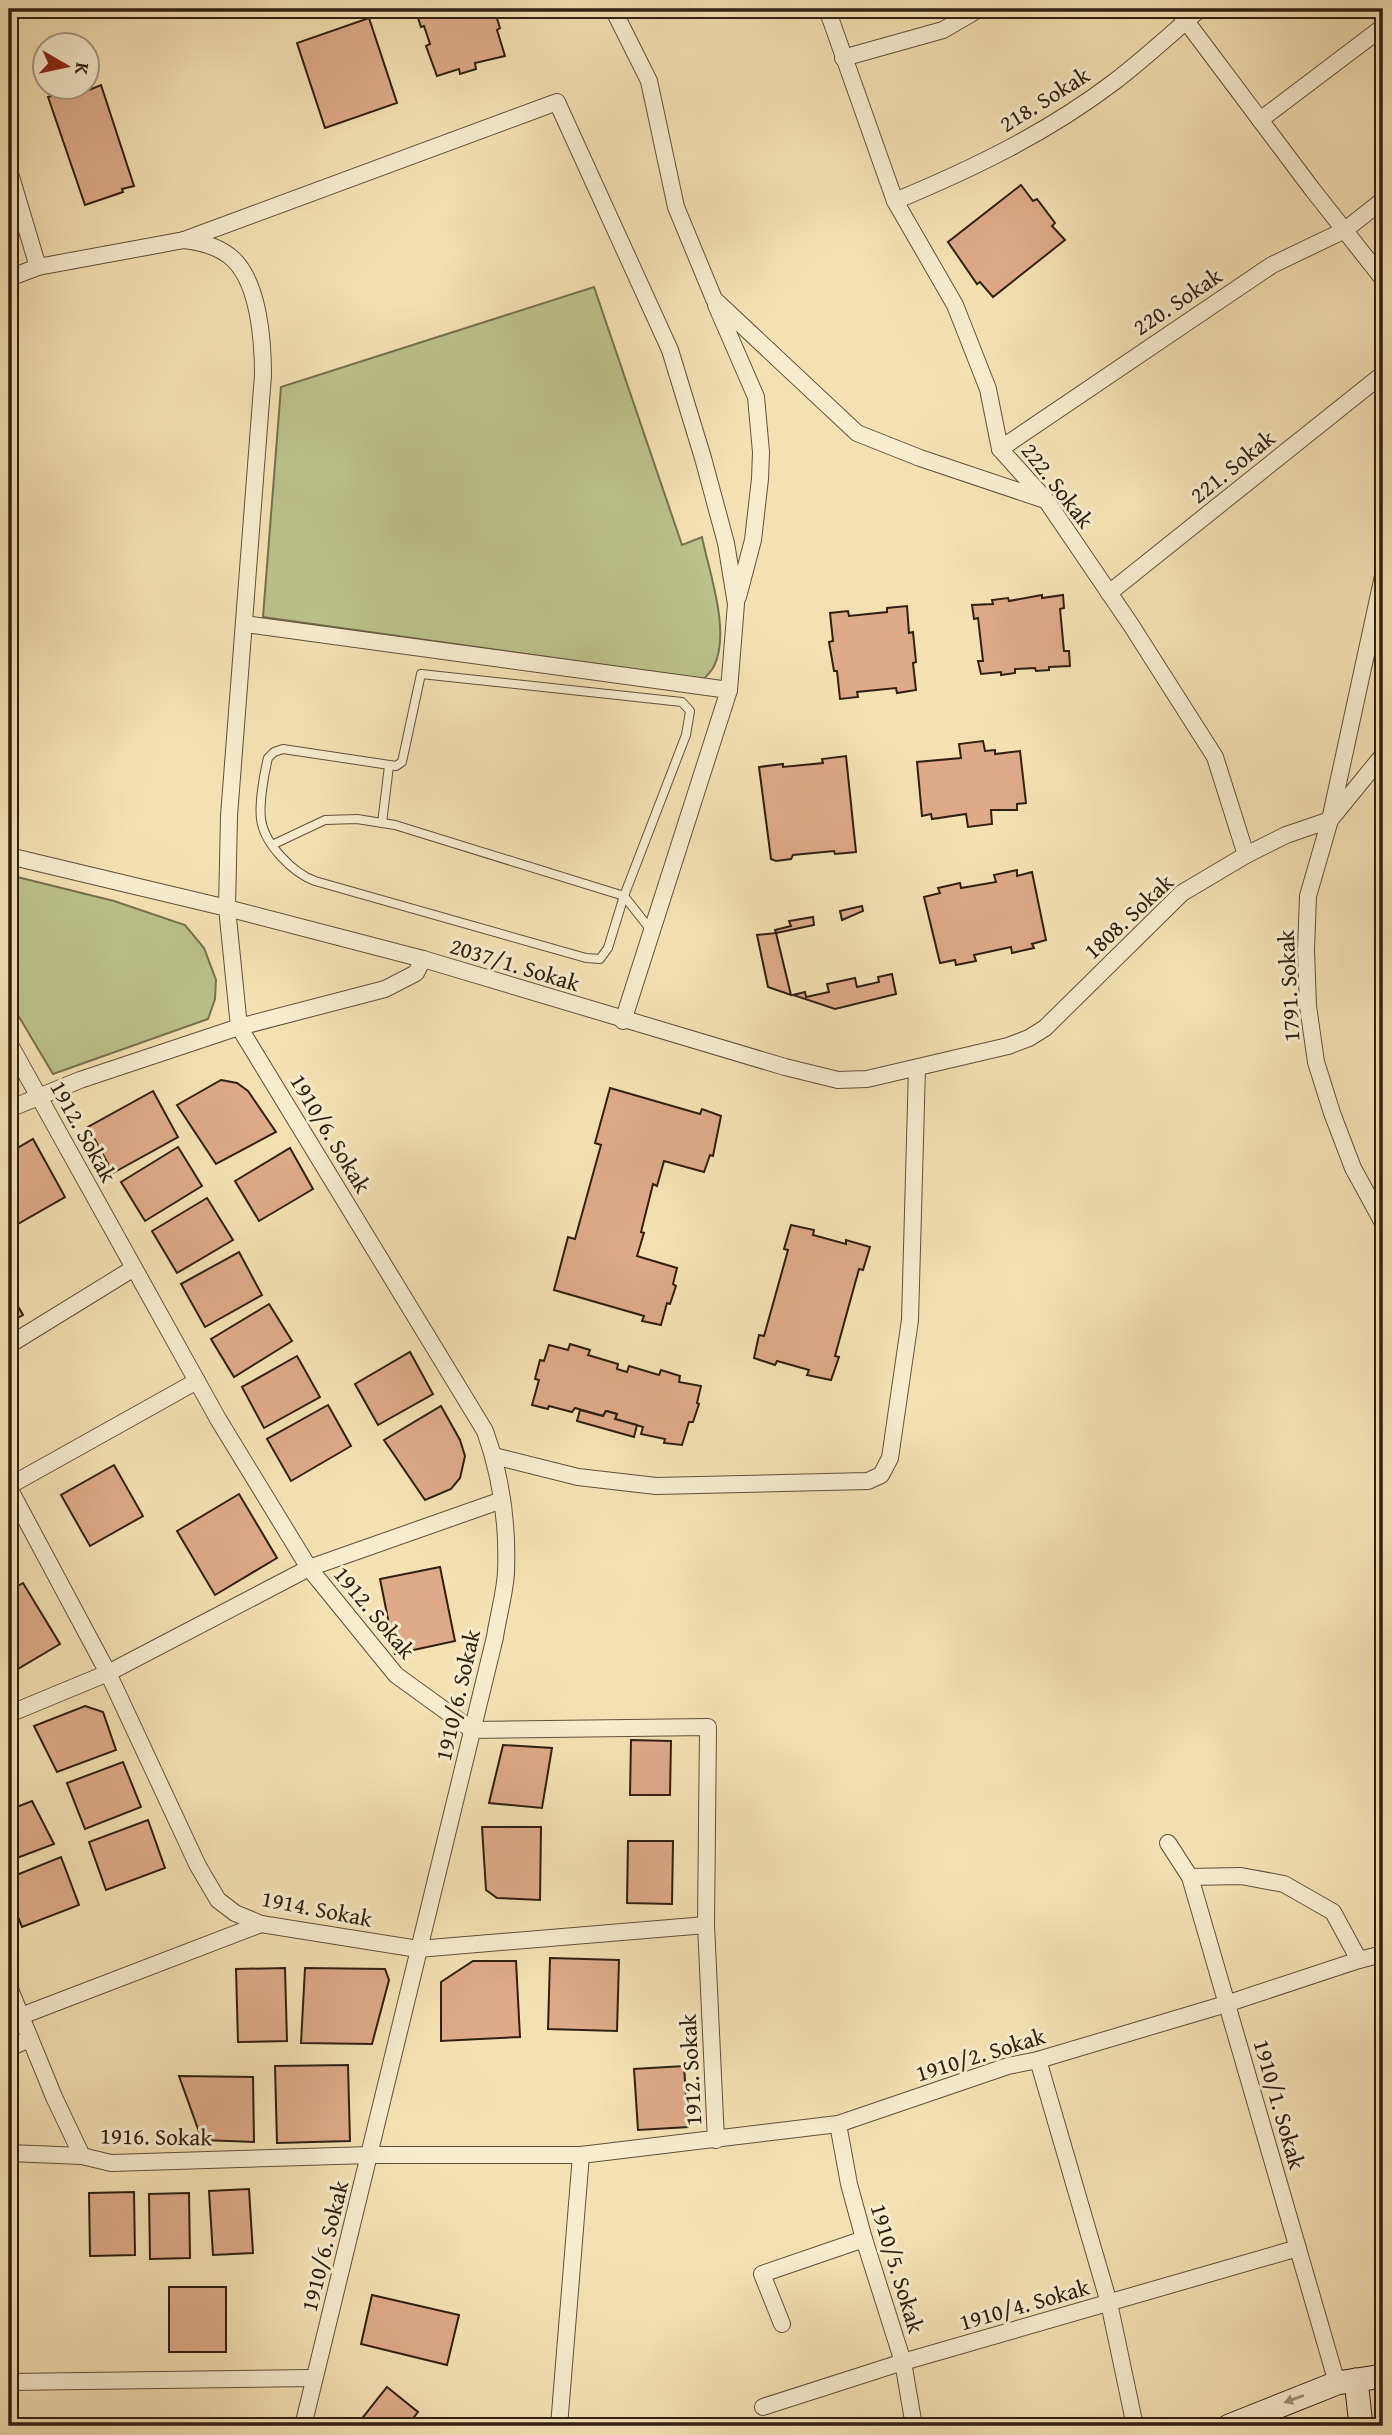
<svg xmlns="http://www.w3.org/2000/svg" width="1392" height="2435" font-family="'Gentium Book Plus',serif">
  <style>
    .green { fill: #bbc28c; stroke: #76714e; stroke-width: 2 }
    .building { fill: #deaa8a; stroke: #302011; stroke-width: 2 }
    .lines { fill: none; stroke-linecap: round; stroke-linejoin: round }
    .lane-casing { stroke: #61503a; stroke-width: 10 }
    .street-casing { stroke: #61503a; stroke-width: 18 }
    .secondary-casing { stroke: #302011; stroke-width: 25 }
    .lane { stroke: #f7ecce; stroke-width: 8 }
    .street { stroke: #f7ecce; stroke-width: 16 }
    .secondary { stroke: #f7ecce; stroke-width: 23 }
    .oneway { fill: #9d9079 }
    .labels { text-anchor: middle; dominant-baseline: central; stroke-width: 6; stroke-linejoin: round; paint-order: stroke }
    .street-label { font-size: 23px; fill: #302011; stroke: #f7ecce }
  </style>
  <rect width="100%" height="100%" fill="#f3e1b4"/>
  <filter id="stains"><feTurbulence type="fractalNoise" baseFrequency=".00286" numOctaves="4"/><feColorMatrix values="0 0 0 0 .2 0 0 0 0 .09 0 0 0 0 .02 0 0 0 .5 -.17"/></filter>
  <radialGradient id="worn" r=".72"><stop offset=".6" stop-color="#630" stop-opacity="0"/><stop offset="1" stop-color="#630" stop-opacity=".3"/></radialGradient>
  <g class="green">
    <path d="M594,287L682,545L702,537C709,572 731,632 714,666C712,671 707,675 704,679L263,617L281,387Z"/>
    <path d="M9,875L114,901L185,925L204,948L216,980L215,999L208,1019L53,1074L9,1000Z"/>
  </g>
  <g class="building">
    <path d="M415,9H494L500,28L497,30L505,56L475,63L476,69L460,74L459,69L437,76L426,46L430,44L424,26L421,27Z"/>
    <path d="M369,18L397,103L325,128L297,43Z"/>
    <path d="M101,85L134,186L122,189L123,192L85,205L48,97L77,88H87L89,90Z"/>
    <path d="M1021,185L1033,201L1037,199L1055,223L1052,226L1065,240L993,297L980,282L977,284L948,242Z"/>
    <path d="M1042,595V598L1063,595L1064,608L1060,609L1064,651H1069L1070,666L1049,667V670L1036,671L1035,668L1015,669V673L1001,675V672L981,674L978,661H983L978,618L974,619L972,605L993,604L992,600L1008,598L1009,601Z"/>
    <path d="M907,606L909,633L913,632L916,662L913,663L916,690L897,693L896,688L857,692L858,697L840,699L837,671H834L829,642L833,641L830,613L848,611L849,616L887,612V608Z"/>
    <path d="M983,741L985,751L995,750V754L1020,751L1026,803L1017,804V810H991L992,824L968,827L966,814L932,819L931,814L922,816L917,762L961,758L959,744Z"/>
    <path d="M846,756L856,852L835,854L834,851L793,855L791,859L776,861L771,859L759,767L783,764V767L823,763L822,759Z"/>
    <path d="M1017,870V876L1032,872L1046,940L1032,944L1034,948L1012,953L1011,947L974,955L976,961L956,965L955,960L940,963L924,897L940,893L938,888L960,883L961,888L996,882L994,875Z"/>
    <path d="M862,906L863,911L842,920L840,911Z"/>
    <path d="M813,917L814,925L776,933L775,930L791,926L789,921Z"/>
    <path d="M776,933L791,995L768,987L757,935Z"/>
    <path d="M892,974L896,994L835,1009L793,995L805,992L806,997L829,992L827,984L855,978L857,987L879,982L878,977Z"/>
    <path d="M221,1080L237,1083L248,1091L276,1132L216,1164L177,1105Z"/>
    <path d="M610,1088L700,1114L702,1109L721,1116L713,1156L710,1155L704,1172L664,1161L657,1186L653,1184L641,1232L644,1233L637,1256L677,1268L673,1284L676,1286L670,1304L667,1303L661,1325L642,1321L644,1316L554,1290L568,1237L575,1239L601,1145L595,1143Z"/>
    <path d="M153,1091L178,1137L113,1173L88,1127Z"/>
    <path d="M33,1139L65,1197L9,1229V1153Z"/>
    <path d="M178,1147L202,1186L145,1221L121,1182Z"/>
    <path d="M290,1148L313,1189L259,1221L235,1181Z"/>
    <path d="M207,1198L233,1240L177,1273L152,1231Z"/>
    <path d="M791,1225L814,1230L813,1235L846,1244V1240L870,1247L863,1270L859,1269L835,1356L839,1357L831,1380L807,1375L809,1370L777,1361L775,1365L754,1358L759,1335L764,1336L788,1250L784,1249Z"/>
    <path d="M239,1252L262,1295L205,1327L181,1284Z"/>
    <path d="M9,1291L23,1315L9,1323Z"/>
    <path d="M269,1304L292,1341L234,1377L211,1339Z"/>
    <path d="M570,1344L590,1350L588,1355L618,1364L617,1369L627,1372L629,1366L659,1375L661,1370L680,1376L679,1382L701,1386L697,1403L699,1404L693,1422H689L682,1445L664,1443L665,1439L641,1434L643,1427L615,1419L617,1414L606,1411L603,1416L575,1408L572,1412L549,1406L548,1409L532,1405L539,1380L535,1379L540,1360L544,1361L549,1345L568,1350Z"/>
    <path d="M410,1352L433,1394L378,1425L355,1384Z"/>
    <path d="M297,1356L320,1397L264,1428L242,1387Z"/>
    <path d="M328,1405L351,1446L291,1481L267,1439Z"/>
    <path d="M441,1406L460,1440L465,1456L460,1478L451,1489L425,1500L384,1440Z"/>
    <path d="M580,1410L603,1416L606,1411L617,1414L615,1419L637,1425L634,1437L577,1421Z"/>
    <path d="M114,1465L143,1516L90,1546L61,1495Z"/>
    <path d="M239,1494L277,1558L215,1595L177,1531Z"/>
    <path d="M440,1567L455,1641L395,1654L380,1579Z"/>
    <path d="M23,1583L60,1644L11,1673L9,1669V1591Z"/>
    <path d="M85,1706L103,1712L116,1750L57,1772L34,1726Z"/>
    <path d="M631,1740L671,1741L670,1795H630Z"/>
    <path d="M503,1745L552,1748L542,1808L489,1803Z"/>
    <path d="M123,1762L141,1807L85,1829L67,1783Z"/>
    <path d="M32,1801L54,1844L9,1861V1810Z"/>
    <path d="M148,1820L165,1868L106,1890L89,1842Z"/>
    <path d="M482,1827H541L540,1900L497,1898L486,1890Z"/>
    <path d="M628,1841H673L672,1904L627,1903Z"/>
    <path d="M61,1857L79,1905L22,1927L9,1894V1878Z"/>
    <path d="M550,1958L619,1960L617,2031L548,2029Z"/>
    <path d="M473,1961H516L520,2037L441,2041V1982Z"/>
    <path d="M285,1968L287,2041L238,2042L236,1969Z"/>
    <path d="M305,1968L385,1969L389,1980L372,2044L301,2043Z"/>
    <path d="M348,2065L350,2141L277,2143L275,2066Z"/>
    <path d="M684,2066L688,2127L638,2130L634,2069Z"/>
    <path d="M179,2076L253,2077L254,2142L202,2140Z"/>
    <path d="M249,2189L253,2253L213,2255L209,2191Z"/>
    <path d="M134,2192L135,2255L90,2256L89,2193Z"/>
    <path d="M189,2193L190,2258L150,2259L149,2194Z"/>
    <rect x="169" y="2287" width="57" height="65"/>
    <path d="M372,2295L459,2315L447,2365L361,2344Z"/>
    <path d="M387,2387L418,2412L407,2426H356Z"/>
  </g>
  <g class="lines">
    <g class="lane-casing">
      <g id="lane">
        <path d="M421,674L682,702L690,711L686,735L624,896L608,948L600,959L586,958L315,881C293,873 264,844 261,819C259,803 264,774 268,758L274,752L283,749L396,766L402,762Z"/>
        <path d="M382,823L389,766"/>
        <path d="M272,845L325,820L357,819L395,825L624,896L650,929"/>
      </g>
    </g>
    <g class="street-casing">
      <g id="street">
        <path d="M613,9L649,81L676,207L714,299L857,433L920,458L1045,500"/>
        <path d="M827,9L895,201L955,305L988,389L1000,449L1046,500L1131,625L1215,757L1246,855"/>
        <path d="M1177,9L1312,189L1383,279"/>
        <path d="M843,58L943,30L979,9"/>
        <path d="M1260,120L1383,27"/>
        <path d="M9,170L38,267"/>
        <path d="M895,201C972,169 1047,133 1114,82C1144,59 1172,33 1200,9"/>
        <path d="M184,240L557,102L670,350L703,458L726,543L736,604L729,690L623,1021"/>
        <path d="M9,278L38,267L184,240C201,242 221,247 234,260C259,285 263,341 263,375L229,816L227,908L239,1027L80,1080L9,1109"/>
        <path d="M716,305L756,397L761,452L760,479L753,540L738,597"/>
        <path d="M1000,449L1272,265L1345,230L1383,200"/>
        <path d="M1109,593L1383,374"/>
        <path d="M245,624L729,690"/>
        <path d="M1383,755L1330,820L1308,896L1306,950L1308,1006L1316,1062L1332,1113L1353,1168L1383,1223"/>
        <path d="M9,856L227,908L423,959L785,1067L838,1080L867,1079L1008,1046L1029,1038L1045,1028L1182,893L1246,855L1286,835L1330,820L1383,576"/>
        <path d="M9,1043L218,1419L309,1568L396,1675L472,1730L708,1727L706,1925L716,2140"/>
        <path d="M9,1345L134,1268"/>
        <path d="M494,1456L578,1477L656,1486L868,1481L881,1475L890,1458L910,1320L917,1068"/>
        <path d="M9,1486L197,1381"/>
        <path d="M9,1488L108,1673L198,1866L218,1900L235,1913L261,1924L418,1949L706,1925"/>
        <path d="M9,1714L108,1673L309,1568L502,1500"/>
        <path d="M1168,1843L1190,1877L1337,2383"/>
        <path d="M1190,1877L1241,1876L1284,1884L1333,1912L1359,1960"/>
        <path d="M9,1987L54,2097L82,2156L111,2163L370,2155H581L838,2124L1008,2066L1038,2060L1226,2004L1359,1960L1383,1954"/>
        <path d="M21,2016L261,1924"/>
        <path d="M9,2048L30,2039"/>
        <path d="M1038,2060L1109,2303L1135,2426"/>
        <path d="M838,2124L849,2184L864,2239L903,2362L914,2426"/>
        <path d="M9,2153L82,2156"/>
        <path d="M782,2324L762,2274L864,2239"/>
        <path d="M9,2382L314,2378"/>
        <path d="M763,2407L903,2362L1298,2248"/>
        <path d="M303,2426L495,1637C498,1616 505,1593 506,1572C508,1523 501,1476 485,1431L239,1027L385,989L416,973L423,959"/>
        <path d="M559,2426L581,2155"/>
      </g>
    </g>
    <g class="secondary-casing">
      <g id="secondary">
        <path d="M1356,2380L1361,2426"/>
        <path d="M1229,2426L1337,2383L1383,2376"/>
      </g>
    </g>
    <use href="#lane" class="lane"/>
    <use href="#street" class="street"/>
    <use href="#secondary" class="secondary"/>
  </g>
  <defs><path id="oneway-solid" d="M-6-.8H1V-3.2L6.5 0L1 3.2V.8H-6Z" transform="scale(1.75)"/></defs>
  <use class="oneway" href="#oneway-solid" transform="translate(1294 2399) rotate(160)"/>
  <g class="labels">
    <g class="street-label">
      <text transform="translate(1044 99) rotate(-32)">218. Sokak</text>
      <text transform="translate(1177 301) rotate(-34)">220. Sokak</text>
      <text transform="translate(1232 466) rotate(-39)">221. Sokak</text>
      <text transform="translate(1058 485) rotate(52)">222. Sokak</text>
      <text transform="translate(1128 916) rotate(-43)">1808. Sokak</text>
      <text transform="translate(515 964) rotate(17)">2037/1. Sokak</text>
      <text transform="translate(1288 986) rotate(-93)">1791. Sokak</text>
      <text transform="translate(84 1131) rotate(61)">1912. Sokak</text>
      <text transform="translate(331 1133) rotate(59)">1910/6. Sokak</text>
      <text transform="translate(375 1612) rotate(50)">1912. Sokak</text>
      <text transform="translate(457 1695) rotate(-77)">1910/6. Sokak</text>
      <text transform="translate(317 1908) rotate(11)">1914. Sokak</text>
      <text transform="translate(980 2054) rotate(-17)">1910/2. Sokak</text>
      <text transform="translate(690 2070) rotate(-93)">1912. Sokak</text>
      <text transform="translate(1280 2104) rotate(74)">1910/1. Sokak</text>
      <text transform="translate(156 2136) rotate(1)">1916. Sokak</text>
      <text transform="translate(324 2246) rotate(-76)">1910/6. Sokak</text>
      <text transform="translate(898 2268) rotate(73)">1910/5. Sokak</text>
      <text transform="translate(1024 2304) rotate(-16)">1910/4. Sokak</text>
    </g>
  </g>
  <rect width="1392" height="2435" fill="none" stroke="#f3e1b4" stroke-width="35"/>
  <rect x="10" y="10" width="1371" height="2414" fill="none" stroke="#302011" stroke-width="3.5"/>
  <rect x="18" y="18" width="1357" height="2400" fill="none" stroke="#302011" stroke-width="2"/>
  <g transform="translate(66 66) rotate(99)"><circle r="33" fill="#f7ecce" stroke="#a79a82" stroke-width="2"/>
  <path d="M0-5L12 26L0 18L-12 26Z" fill="#8f2418"/>
  <text y="-10" font-size="19" font-weight="bold" text-anchor="middle" fill="#302011">K</text>
  </g>
  <rect width="100%" height="100%" filter="url(#stains)"/>
  <rect width="100%" height="100%" fill="url(#worn)"/>
</svg>
